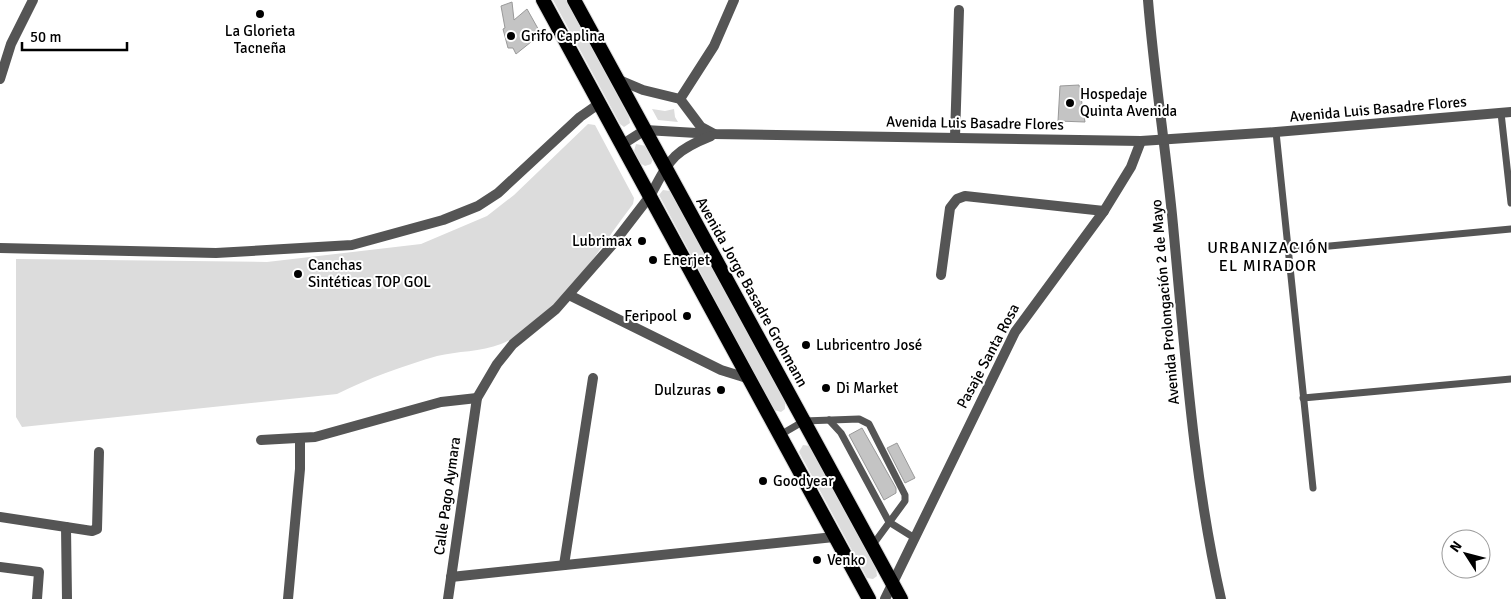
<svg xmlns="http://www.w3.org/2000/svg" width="1511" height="599" font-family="Signika,sans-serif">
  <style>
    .green { fill: #dcdcdc }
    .building { fill: #c4c4c4; stroke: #999 }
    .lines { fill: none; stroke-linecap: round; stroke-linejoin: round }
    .trunk-casing { stroke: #dbdbdb; stroke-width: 16 }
    .service { stroke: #555; stroke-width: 7 }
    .minor { stroke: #555; stroke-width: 10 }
    .tertiary { stroke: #555; stroke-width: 10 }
    .trunk { stroke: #000; stroke-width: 14 }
    .poi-dot { fill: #000; stroke: #fff; stroke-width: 2 }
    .labels { text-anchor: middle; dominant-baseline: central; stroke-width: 4; stroke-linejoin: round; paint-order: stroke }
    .poi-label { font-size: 15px; fill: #000; stroke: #fff; text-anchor: start }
    .street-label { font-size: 15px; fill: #000; stroke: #fff }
    .neighbourhood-label { font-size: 16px; letter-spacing: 1px; fill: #000; stroke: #fff }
  </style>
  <rect width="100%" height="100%" fill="#fff"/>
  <g class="green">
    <path d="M553,0H566L629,117L630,123L624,127L620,124Z"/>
    <path d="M652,109L665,111L674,109L675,117L678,122L658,120Z"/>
    <path d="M588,124L595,125L634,198L633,204C597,251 558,320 501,344C481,352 457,351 437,356C403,366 369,378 337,394L22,427L16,417V259L267,262L421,244L487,216L514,195Z"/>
    <path d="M636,144L646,146L653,159L651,164L645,166L640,163L634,151Z"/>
    <path d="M663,190L670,191L785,401V409L781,412L774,410L659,195Z"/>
    <path d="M803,445L810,446L876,568L877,576L873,579L867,578L799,452Z"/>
  </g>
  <g class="building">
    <path d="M512,2L514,20L527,9L541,34L516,54L513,48H508L503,29L505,28L501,6Z"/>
    <path d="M1079,85L1085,122L1058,121L1060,86Z"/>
    <path d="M862,428L896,488V493L884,500L849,435Z"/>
    <path d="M897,443L915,478L905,483L887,448Z"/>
  </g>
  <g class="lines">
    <g class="trunk-casing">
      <g id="trunk">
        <path d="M543,0L869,599"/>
        <path d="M574,0L901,599"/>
      </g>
    </g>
    <g class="service">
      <path d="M1501,113L1511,203"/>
      <path d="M1276,132L1313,488"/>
      <path d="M1287,250L1511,229"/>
      <path d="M1303,398L1511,379"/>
      <path d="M829,420L841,433L889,522L913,537"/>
      <path d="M780,435L804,421L859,419L869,424L905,495V501L872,546"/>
    </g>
    <g class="minor">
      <path d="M617,79L643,90L680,99L701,127L714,134"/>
      <path d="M680,99L714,46L734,0"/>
      <path d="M955,137L959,10"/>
      <path d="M0,248L216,253L352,245L443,220L478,206L498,193L580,117L600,103"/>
      <path d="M941,275L950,208L957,199L965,196L1104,211"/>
      <path d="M569,295L721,370L750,379"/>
      <path d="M261,440L315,437L441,402L477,398"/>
      <path d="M0,517L66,527"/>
      <path d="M564,565L593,378"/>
      <path d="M0,567L39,572L37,599"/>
      <path d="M451,577L834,537"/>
      <path d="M67,599L66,527L92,531L97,529L99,452"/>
      <path d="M288,599L300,469V439"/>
      <path d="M448,599L477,398L497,364L513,344L556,309L613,244L650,196"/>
      <path d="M885,599L1015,332L1104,211L1131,167L1141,141"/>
    </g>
    <g class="tertiary">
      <path d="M1148,0C1154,75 1166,150 1173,225C1185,350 1193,476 1221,599"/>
      <path d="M0,79L11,44L33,0"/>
      <path d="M623,144L645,130L714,134L1141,141L1276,132L1511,112"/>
      <path d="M650,196C670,160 671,152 711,136"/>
    </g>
    <use href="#trunk" class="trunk"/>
  </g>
  <g class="poi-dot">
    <circle cx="260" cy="14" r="5"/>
    <circle cx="511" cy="36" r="5"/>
    <circle cx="1070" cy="103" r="5"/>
    <circle cx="642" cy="241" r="5"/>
    <circle cx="653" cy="260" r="5"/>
    <circle cx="298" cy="274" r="5"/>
    <circle cx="687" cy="316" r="5"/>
    <circle cx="806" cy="345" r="5"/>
    <circle cx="826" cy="388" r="5"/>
    <circle cx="721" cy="390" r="5"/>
    <circle cx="763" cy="481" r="5"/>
    <circle cx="817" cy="560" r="5"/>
  </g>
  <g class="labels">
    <g class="poi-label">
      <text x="260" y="31" text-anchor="middle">La Glorieta<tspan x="260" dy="17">Tacneña</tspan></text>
      <text x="521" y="36">Grifo Caplina</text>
      <text x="1080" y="94">Hospedaje<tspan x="1080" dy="17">Quinta Avenida</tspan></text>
      <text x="632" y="241" text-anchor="end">Lubrimax</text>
      <text x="663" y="260">Enerjet</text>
      <text x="308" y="265">Canchas<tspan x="308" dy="17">Sintéticas TOP GOL</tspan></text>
      <text x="677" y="316" text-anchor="end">Feripool</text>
      <text x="816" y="345">Lubricentro José</text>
      <text x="836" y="388">Di Market</text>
      <text x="711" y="390" text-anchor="end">Dulzuras</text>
      <text x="773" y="481">Goodyear</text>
      <text x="827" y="560">Venko</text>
    </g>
    <g class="street-label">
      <text transform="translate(1378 109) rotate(-5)">Avenida Luis Basadre Flores</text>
      <text transform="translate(975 123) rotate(1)">Avenida Luis Basadre Flores</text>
      <text transform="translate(752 292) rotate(61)">Avenida Jorge Basadre Grohmann</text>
      <text transform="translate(1165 302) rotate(-95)">Avenida Prolongación 2 de Mayo</text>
      <text transform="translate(988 356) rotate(-62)">Pasaje Santa Rosa</text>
      <text transform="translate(447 496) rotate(-82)">Calle Pago Aymara</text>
    </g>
    <g class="neighbourhood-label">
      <text x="1268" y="248">URBANIZACIÓN<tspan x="1268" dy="18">EL MIRADOR</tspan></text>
    </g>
  </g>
  <g transform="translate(1466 554) rotate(306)"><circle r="24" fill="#ffffff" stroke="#999999"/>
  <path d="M0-4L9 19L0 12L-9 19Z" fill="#000000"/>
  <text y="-8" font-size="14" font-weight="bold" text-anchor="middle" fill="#000000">N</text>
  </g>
  <path d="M22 42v8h105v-8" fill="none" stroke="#000000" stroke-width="2.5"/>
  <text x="30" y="42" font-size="15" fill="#000000" stroke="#ffffff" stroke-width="4" paint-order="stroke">50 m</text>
</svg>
